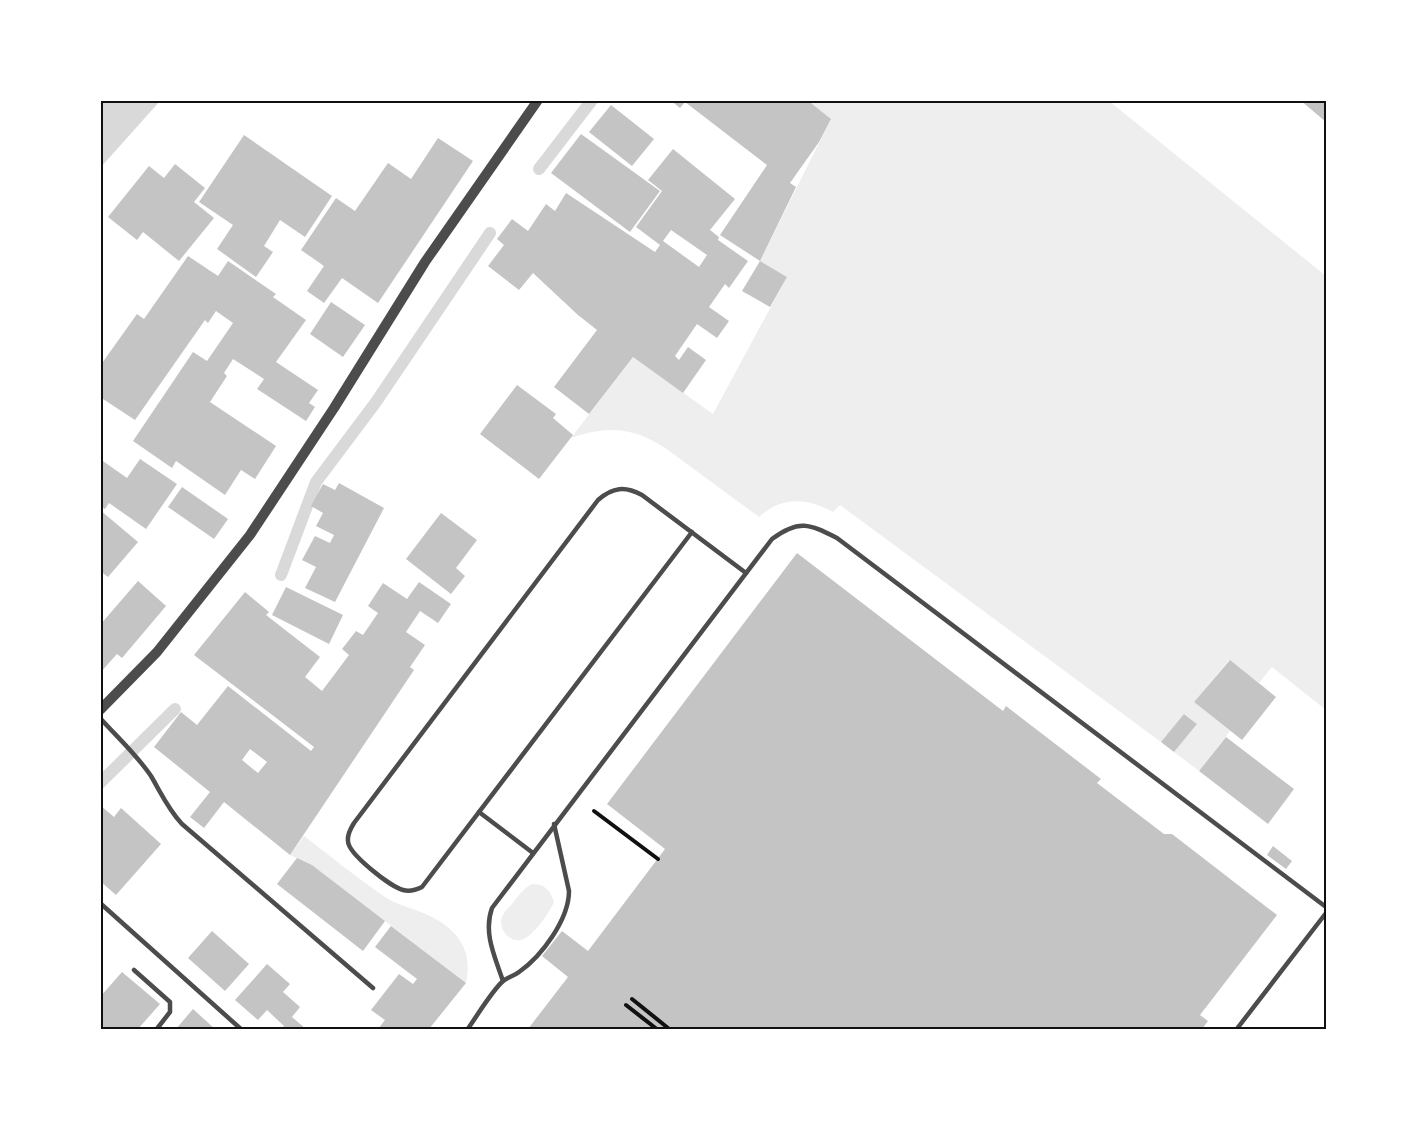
<svg xmlns="http://www.w3.org/2000/svg" width="1427" height="1130" font-family="Roboto,sans-serif">
  <style>
    .green { fill: #eee }
    .water { fill: #d9d9d9 }
    .lines { fill: none; stroke-linecap: round; stroke-linejoin: round }
    .stream { stroke: #d9d9d9; stroke-width: 12 }
    .building { fill: #c4c4c4; fill-rule: evenodd }
    .path { stroke: #111; stroke-width: 4 }
    .service { stroke: #4c4c4c; stroke-width: 4.5 }
    .tertiary { stroke: #4c4c4c; stroke-width: 10 }
    .neatline { fill: none; stroke: #111; stroke-width: 2 }
  </style>
  <rect width="100%" height="100%" fill="#fff"/>
  <g class="green">
    <path d="M807,101H1109L1326,276V710L1272,667L1259,683L1229,660L1194,702L1230,731L1199,771L1174,752L1197,724L1185,714L1161,742L840,505L833,512C807,498 782,496 759,517L668,450C635,427 608,425 571,438L633,357L713,414L787,277L760,261L831,119Z"/>
    <path d="M304,836C330,856 357,878 385,897C397,905 410,907 423,913C455,926 474,948 466,983L312,865L290,855Z"/>
    <path d="M532,884C544,884 550,889 554,902C550,912 532,938 521,940C507,942 497,927 503,915C505,911 509,907 512,904C518,896 523,889 532,884Z"/>
  </g>
  <path class="water" d="M101,100L160,101L101,167L100,101Z"/>
  <g class="lines">
    <g class="stream">
      <path d="M539,169L592,100"/>
      <path d="M281,575L316,482L376,402L490,233"/>
      <path d="M100,783L175,709"/>
    </g>
  </g>
  <g class="building">
    <path d="M670,100H807L831,119L819,142L790,183L796,187L760,261L720,235L767,165L685,102L680,108Z"/>
    <path d="M1300,100H1326V122Z"/>
    <path d="M611,105L654,139L632,166L589,132Z"/>
    <path d="M581,134L660,191L630,232L551,173Z"/>
    <path d="M244,135L332,196L305,237L280,220L264,246L273,252L256,277L217,249L233,225L199,202Z"/>
    <path d="M438,138L473,161L378,303L342,278L324,303L307,291L324,266L301,250L336,198L355,211L388,163L411,179Z"/>
    <path d="M673,149L735,199L710,230L719,237L718,240L748,261L729,288L725,284L709,307L729,321L717,338L697,324L675,356L679,360L688,347L706,360L683,393L633,357L589,414L554,387L597,330L578,315L533,273L519,290L488,266L504,245L497,239L512,219L528,231L546,204L555,211L566,193L655,252L660,245L636,227L662,191L648,180ZM671,230L707,255L699,267L663,241Z"/>
    <path d="M175,164L205,188L194,202L214,218L179,261L143,232L137,240L108,217L149,166L164,178Z"/>
    <path d="M188,256L218,276L228,261L276,294L273,297L306,320L276,362L318,390L309,403L315,407L306,421L257,389L264,379L233,359L224,373L227,376L210,402L276,446L255,479L241,470L225,495L176,461L172,468L133,441L193,352L207,361L233,323L216,311L208,323L205,320L135,420L100,397V366L137,314L144,319Z"/>
    <path d="M760,261L787,277L770,307L742,291Z"/>
    <path d="M331,302L365,325L343,357L310,334Z"/>
    <path d="M517,385L556,414L553,418L573,435L539,479L480,434Z"/>
    <path d="M100,459L127,478L140,459L177,484L146,529L109,503L105,509L100,506Z"/>
    <path d="M339,483L384,508L335,602L305,588L316,567L302,560L315,536L330,543L334,535L316,526L323,513L311,506L323,484L335,490Z"/>
    <path d="M182,487L228,519L214,539L168,507Z"/>
    <path d="M100,510L138,542L108,577L100,571Z"/>
    <path d="M441,513L477,540L456,568L465,576L451,594L406,559Z"/>
    <path d="M797,553L1003,711L1006,706L1101,779L1097,783L1164,834H1172L1277,915L1200,1015L1208,1021L1202,1029H528L568,977L542,956L562,931L588,951L665,849L607,804Z"/>
    <path d="M138,581L166,606L122,658L117,654L100,673V625Z"/>
    <path d="M419,582L451,604L438,623L420,611L406,632L425,645L410,667L414,670L290,855L224,802L204,828L190,817L210,792L154,747L181,712L197,725L228,686L311,751L314,747L194,655L245,592L269,612L266,615L320,657L305,677L322,691L349,655L342,649L356,631L363,635L378,613L368,606L383,583L407,599ZM250,749L267,762L258,773L242,760Z"/>
    <path d="M286,587L343,615L329,644L272,615Z"/>
    <path d="M1230,660L1276,697L1242,740L1194,702Z"/>
    <path d="M1184,714L1197,724L1174,752L1161,742Z"/>
    <path d="M1226,737L1294,789L1268,824L1199,771Z"/>
    <path d="M100,805L114,817L121,808L161,844L116,895L100,881Z"/>
    <path d="M1273,846L1292,861L1286,869L1267,855Z"/>
    <path d="M297,858L312,865L385,921L363,951L277,884Z"/>
    <path d="M391,926L466,983L429,1029H378L385,1020L371,1010L399,974L413,984L417,979L375,947Z"/>
    <path d="M212,931L249,964L225,991L188,958Z"/>
    <path d="M267,964L290,984L283,992L300,1007L292,1017L306,1029H281L284,1026L267,1010L258,1020L235,1000Z"/>
    <path d="M122,972L160,1004L138,1029H106L100,1025V997Z"/>
    <path d="M193,1009L215,1029H176Z"/>
  </g>
  <g class="lines">
    <g class="path">
      <path d="M594,811L658,859"/>
      <path d="M632,999L668,1028"/>
      <path d="M626,1005L658,1030"/>
    </g>
    <g class="service">
      <path d="M692,532L422,887C416,890 410,892 403,890C391,887 348,854 348,841C347,834 351,828 354,823L598,500C613,487 625,486 642,495L746,573"/>
      <path d="M100,718C117,737 137,755 151,776C161,793 168,809 182,824L373,988"/>
      <path d="M479,812L533,853"/>
      <path d="M100,903L242,1030"/>
      <path d="M134,970L170,1002V1012L156,1030"/>
      <path d="M503,981C495,957 483,933 492,908L772,539C799,519 809,524 837,538L1326,907"/>
      <path d="M467,1030C477,1016 491,992 503,981C508,977 514,976 519,972C542,956 569,919 569,891L554,824"/>
      <path d="M1236,1030L1326,913"/>
    </g>
    <path class="tertiary" d="M100,710L157,652L250,535L334,408L425,262L538,100"/>
  </g>
  <rect width="1427" height="1130" fill="none" stroke="#ffffff" stroke-width="204"/>
  <rect x="102" y="102" width="1223" height="926" class="neatline"/>
</svg>
